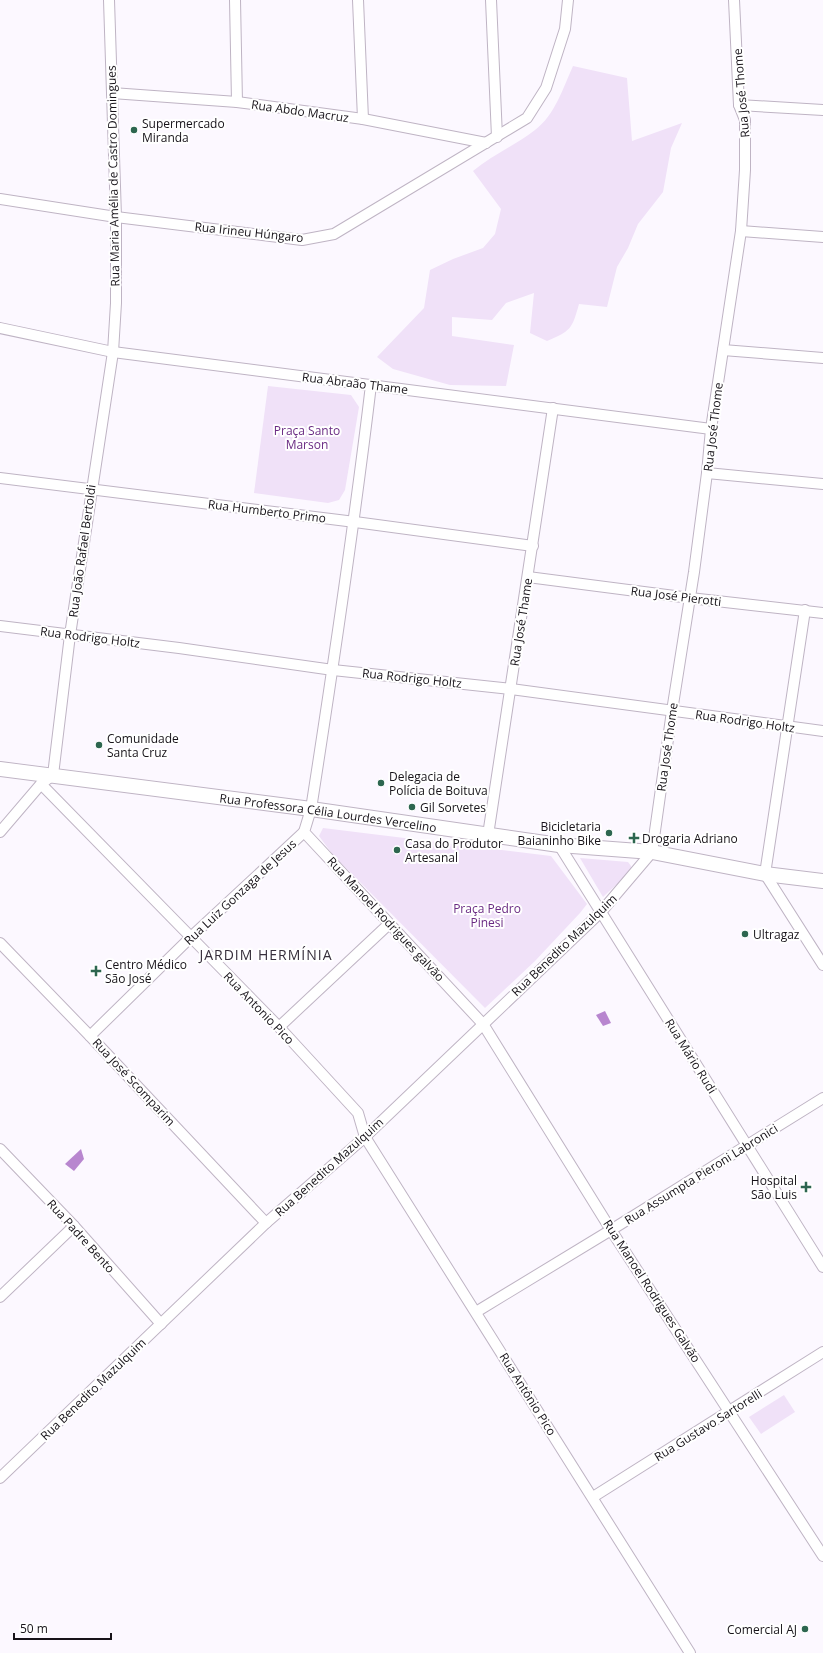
<svg xmlns="http://www.w3.org/2000/svg" width="823" height="1653" font-family="'Open Sans',sans-serif">
  <style>
    .green { fill: #f0e1f8 }
    .water { fill: #b886cf }
    .lines { fill: none; stroke-linecap: round; stroke-linejoin: round }
    .street-casing { stroke: #bfb4c4; stroke-width: 12 }
    .secondary-casing { stroke: #bfb4c4; stroke-width: 16 }
    .street { stroke: #fff; stroke-width: 10 }
    .secondary { stroke: #fff; stroke-width: 14 }
    .poi-dot { fill: #2d664f; stroke: #fff; stroke-width: 1.5 }
    .labels { text-anchor: middle; dominant-baseline: central; stroke-width: 4; stroke-linejoin: round; paint-order: stroke }
    .street-label { font-size: 12px; fill: #171319; stroke: #fff }
    .poi-label { font-size: 12px; fill: #171319; stroke: #fff; text-anchor: start }
    .park-label { font-size: 12px; fill: #6a2b83; stroke: #fff }
    .quarter-label { font-size: 14px; letter-spacing: 1px; fill: #362e3b; stroke: #fff }
  </style>
  <rect width="100%" height="100%" fill="#fcf8ff"/>
  <g class="green">
    <path d="M573,66L627,78L632,141L682,123L671,148L663,192L638,224L628,248L617,267L607,307L579,304C572,329 571,331 547,341L530,333L534,293L506,303L492,320L452,317V336L514,345L506,386L450,385L393,369L377,357L424,308L430,270L453,259L483,248L495,234L501,209L473,171C492,155 516,145 535,130C555,115 563,88 573,66Z"/>
    <path d="M268,386L351,395L359,407L345,490L339,500L328,503L254,493Z"/>
    <path d="M323,828L551,856L587,904L580,913L535,961L485,1008L333,855L319,836Z"/>
    <path d="M580,858L628,862L631,866V871L603,897Z"/>
    <path d="M784,1395L795,1412L761,1434L749,1417Z"/>
  </g>
  <g class="water">
    <path d="M605,1011L611,1023L603,1026L596,1015Z"/>
    <path d="M81,1149L84,1159L74,1171L65,1164Z"/>
  </g>
  <g class="lines">
    <g class="street-casing">
      <g id="street">
        <path d="M235,0L237,102"/>
        <path d="M358,0L363,119"/>
        <path d="M491,0L497,137"/>
        <path d="M112,93L237,102L363,119L486,143"/>
        <path d="M739,105L823,110"/>
        <path d="M0,199L116,217L302,240L334,234L527,118L546,88L565,29L568,0"/>
        <path d="M741,231L823,237"/>
        <path d="M0,328L113,352L711,429"/>
        <path d="M723,350L823,358"/>
        <path d="M371,385C354,527 333,668 311,809L304,832L483,1024L611,1230L823,1556"/>
        <path d="M707,473L823,484"/>
        <path d="M0,478L355,522L533,546"/>
        <path d="M528,577L690,598L823,613"/>
        <path d="M805,610L765,874L823,965"/>
        <path d="M0,626L179,648L333,670L511,689L823,731"/>
        <path d="M41,784L279,1027L358,1113L365,1137L690,1653"/>
        <path d="M0,832L41,784L53,775L70,635L113,352L116,303V217L109,0"/>
        <path d="M488,835L553,408"/>
        <path d="M559,845L823,1267"/>
        <path d="M0,943L90,1036L266,1223"/>
        <path d="M279,1027L389,924"/>
        <path d="M90,1036L191,937L304,832"/>
        <path d="M0,1149L74,1226L161,1324"/>
        <path d="M0,1297L74,1226"/>
        <path d="M476,1312L611,1230L823,1098"/>
        <path d="M0,1478L266,1223L365,1137L601,912L652,852L672,711L694,572L707,473L711,429L741,231L745,170V120L739,105L734,0"/>
        <path d="M593,1497L823,1352"/>
      </g>
    </g>
    <g class="secondary-casing">
      <g id="secondary">
        <path id="s1" d="M0,769L311,809L559,845L652,852L765,874L823,881"/>
      </g>
    </g>
    <use href="#street" class="street"/>
    <use href="#secondary" class="secondary"/>
  </g>
  <g class="poi-dot">
    <circle cx="134" cy="130" r="4"/>
    <circle cx="99" cy="745" r="4"/>
    <circle cx="381" cy="783" r="4"/>
    <circle cx="412" cy="807" r="4"/>
    <circle cx="609" cy="833" r="4"/>
    <path d="M632 832h4v4h4v4h-4v4h-4v-4h-4v-4h4z"/>
    <circle cx="397" cy="850" r="4"/>
    <circle cx="745" cy="934" r="4"/>
    <path d="M94 965h4v4h4v4h-4v4h-4v-4h-4v-4h4z"/>
    <path d="M804 1181h4v4h4v4h-4v4h-4v-4h-4v-4h4z"/>
    <circle cx="805" cy="1629" r="4"/>
  </g>
  <g class="labels">
    <g class="street-label">
      <text transform="translate(741 93) rotate(-95)">Rua José Thome</text>
      <text transform="translate(300 111) rotate(8)">Rua Abdo Macruz</text>
      <text transform="translate(113 176) rotate(-91)">Rua Maria Amélia de Castro Domingues</text>
      <text transform="translate(249 232) rotate(6)">Rua Irineu Húngaro</text>
      <text transform="translate(355 383) rotate(7)">Rua Abraão Thame</text>
      <text transform="translate(713 427) rotate(-83)">Rua José Thome</text>
      <text transform="translate(267 511) rotate(7)">Rua Humberto Primo</text>
      <text transform="translate(82 551) rotate(-82)">Rua João Rafael Bertoldi</text>
      <text transform="translate(676 596) rotate(7)">Rua José Pierotti</text>
      <text transform="translate(521 622) rotate(-81)">Rua José Thame</text>
      <text transform="translate(90 637) rotate(7)">Rua Rodrigo Holtz</text>
      <text transform="translate(412 678) rotate(6)">Rua Rodrigo Holtz</text>
      <text transform="translate(745 721) rotate(8)">Rua Rodrigo Holtz</text>
      <text transform="translate(667 747) rotate(-82)">Rua José Thome</text>
      <text stroke="none"><textPath href="#s1" startOffset="331">Rua Professora Célia Lourdes Vercelino</textPath></text>
      <text transform="translate(240 892) rotate(-43)">Rua Luiz Gonzaga de Jesus</text>
      <text transform="translate(386 919) rotate(47)">Rua Manoel Rodrigues galvão</text>
      <text transform="translate(564 945) rotate(-44)">Rua Benedito Mazulquim</text>
      <text transform="translate(259 1008) rotate(46)">Rua Antonio Pico</text>
      <text transform="translate(691 1056) rotate(58)">Rua Mário Rudi</text>
      <text transform="translate(134 1082) rotate(47)">Rua José Scomparim</text>
      <text transform="translate(329 1167) rotate(-42)">Rua Benedito Mazulquim</text>
      <text transform="translate(701 1174) rotate(-32)">Rua Assumpta Pieroni Labronici</text>
      <text transform="translate(81 1236) rotate(48)">Rua Padre Bento</text>
      <text transform="translate(652 1291) rotate(57)">Rua Manoel Rodrigues Galvão</text>
      <text transform="translate(93 1389) rotate(-44)">Rua Benedito Mazulquim</text>
      <text transform="translate(528 1394) rotate(58)">Rua Antônio Pico</text>
      <text transform="translate(708 1425) rotate(-32)">Rua Gustavo Sartorelli</text>
    </g>
    <g class="poi-label">
      <text x="142" y="123">Supermercado<tspan x="142" dy="14">Miranda</tspan></text>
      <text x="107" y="738">Comunidade<tspan x="107" dy="14">Santa Cruz</tspan></text>
      <text x="389" y="776">Delegacia de<tspan x="389" dy="14">Polícia de Boituva</tspan></text>
      <text x="420" y="807">Gil Sorvetes</text>
      <text x="601" y="826" text-anchor="end">Bicicletaria<tspan x="601" dy="14">Baianinho Bike</tspan></text>
      <text x="642" y="838">Drogaria Adriano</text>
      <text x="405" y="843">Casa do Produtor<tspan x="405" dy="14">Artesanal</tspan></text>
      <text x="753" y="934">Ultragaz</text>
      <text x="105" y="964">Centro Médico<tspan x="105" dy="14">São José</tspan></text>
      <text x="797" y="1180" text-anchor="end">Hospital<tspan x="797" dy="14">São Luis</tspan></text>
      <text x="797" y="1629" text-anchor="end">Comercial AJ</text>
    </g>
    <g class="park-label">
      <text x="307" y="430">Praça Santo<tspan x="307" dy="14">Marson</tspan></text>
      <text x="487" y="908">Praça Pedro<tspan x="487" dy="14">Pinesi</tspan></text>
    </g>
    <g class="quarter-label">
      <text x="266" y="954">JARDIM HERMÍNIA</text>
    </g>
  </g>
  <path d="M14 1633v6h97v-6" fill="none" stroke="#171319" stroke-width="2"/>
  <text x="20" y="1633" font-size="12" fill="#171319" stroke="#ffffff" stroke-width="3" paint-order="stroke">50 m</text>
</svg>
